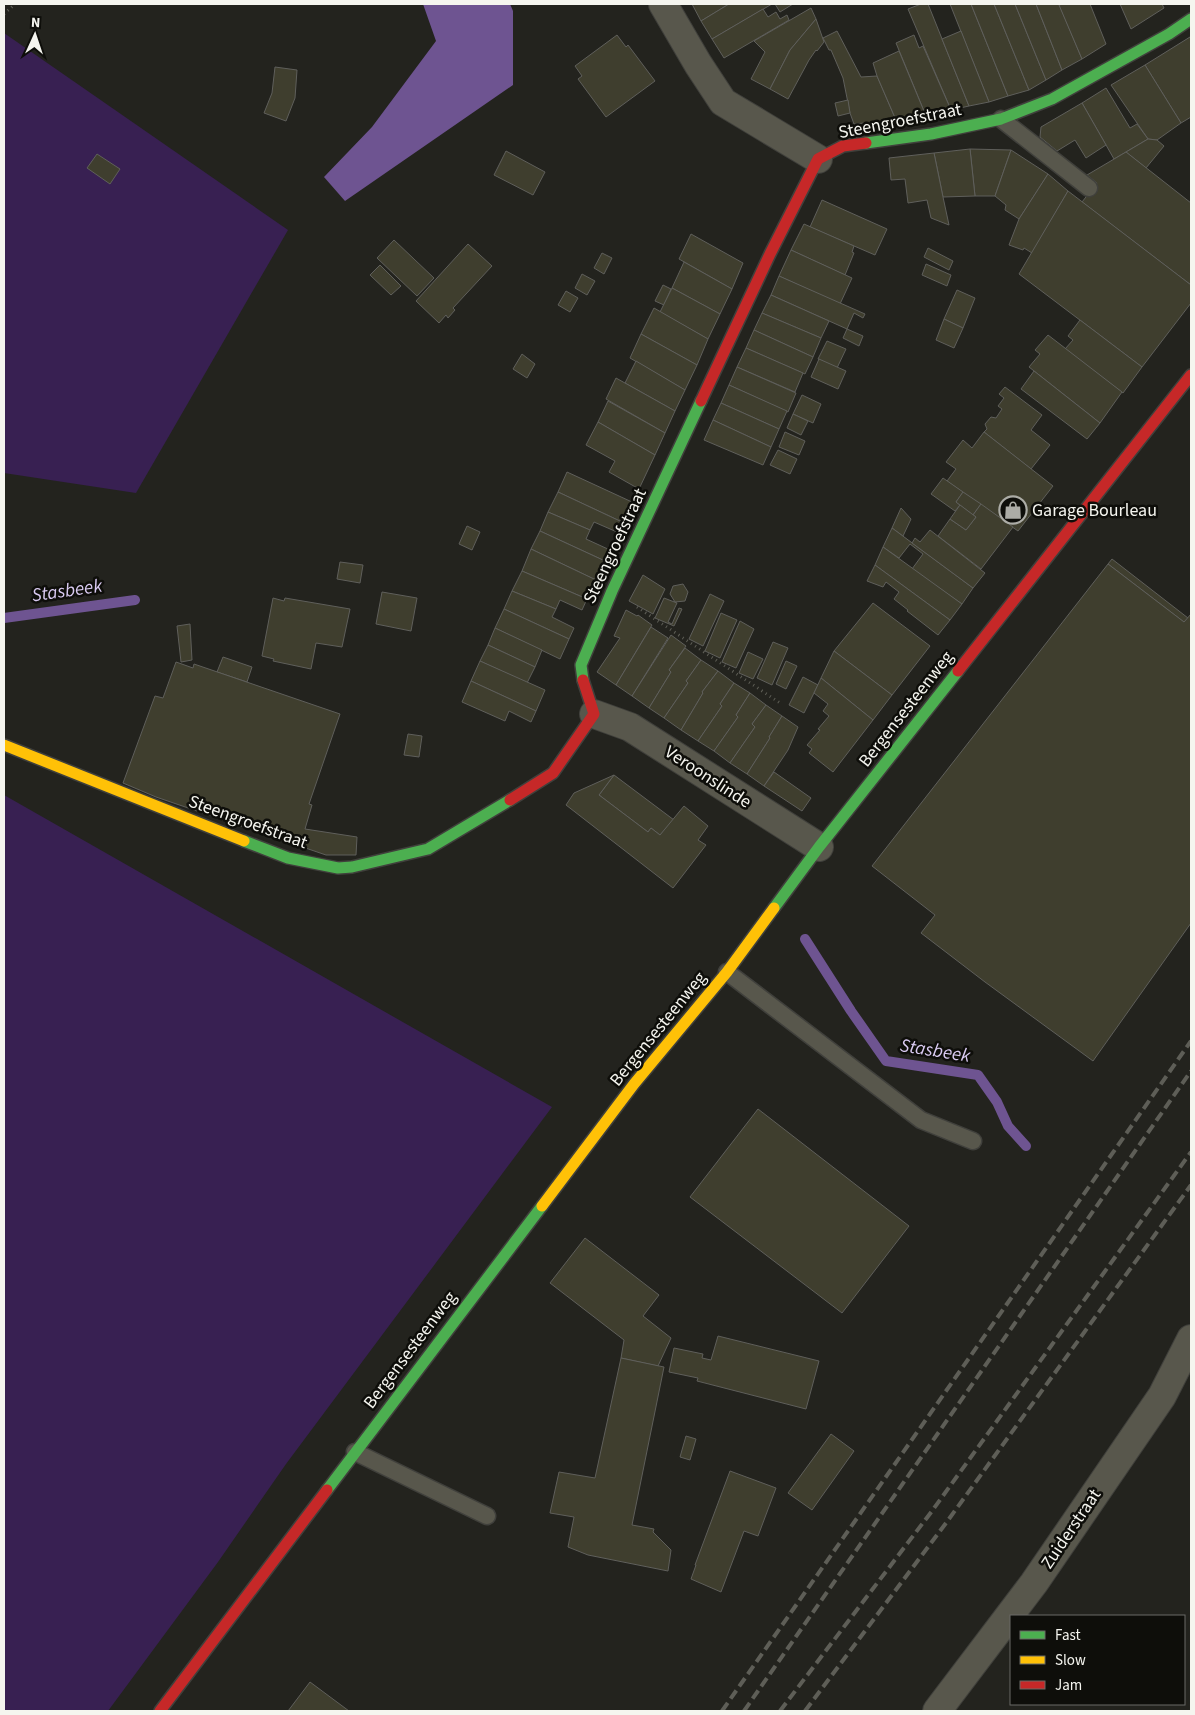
<svg xmlns="http://www.w3.org/2000/svg" width="1195" height="1715" font-family="'Source Sans 3',sans-serif">
  <style>
    .green { fill: #382052 }
    .water { fill: #6e5491 }
    .lines { fill: none; stroke-linecap: round; stroke-linejoin: round }
    .stream { stroke: #6e5491; stroke-width: 10 }
    .building { fill: #3f3e2e; stroke: #5f5f5b }
    .lane-casing { stroke: #40403c; stroke-width: 19 }
    .street-casing { stroke: #40403c; stroke-width: 30 }
    .fast-casing { stroke: #40403c; stroke-width: 14 }
    .slow-casing { stroke: #40403c; stroke-width: 14 }
    .jam-casing { stroke: #40403c; stroke-width: 14 }
    .path { stroke: #5e5e56; stroke-width: 3; stroke-dasharray: 1 4; stroke-linecap: butt }
    .lane { stroke: #58574c; stroke-width: 16 }
    .street { stroke: #58574c; stroke-width: 28 }
    .fast { stroke: #4caf50; stroke-width: 11 }
    .slow { stroke: #ffc107; stroke-width: 11 }
    .jam { stroke: #c62828; stroke-width: 11 }
    .rail { stroke: #5e5e57; stroke-width: 4; stroke-dasharray: 10 5; stroke-linecap: butt }
    .labels { text-anchor: middle; dominant-baseline: central; stroke-width: 5; stroke-linejoin: round; paint-order: stroke }
    .street-label { font-size: 18px; fill: #f5f5ef; stroke: #0e0e0a }
    .poi-label { font-size: 18px; fill: #f5f5ef; stroke: #0e0e0a; text-anchor: start }
    .water-label { font-size: 19px; font-style: italic; fill: #d9caf1; stroke: #0e0e0a }
  </style>
  <rect width="100%" height="100%" fill="#23231e"/>
  <g class="green">
    <path d="M4,33L288,230L136,493L4,473Z"/>
    <path d="M4,795L552,1107L286,1464L218,1562L108,1711H4Z"/>
  </g>
  <path class="water" d="M423,4H510L513,11V85L345,201L324,177L372,127L436,41Z"/>
  <g class="lines">
    <g class="stream">
      <path d="M4,618L135,600"/>
      <path d="M805,939L851,1011L886,1061L978,1075L997,1102L1008,1126L1026,1146"/>
    </g>
  </g>
  <g class="building">
    <path d="M692,4H729L701,21Z"/>
    <path d="M729,4H772L712,39L701,21Z"/>
    <path d="M775,4H793L780,12Z"/>
    <path d="M921,4H928L969,106L951,110L908,9Z"/>
    <path d="M950,4H971L1008,96L989,102Z"/>
    <path d="M971,4H994L1029,90L1008,96Z"/>
    <path d="M994,4H1015L1046,80L1029,90Z"/>
    <path d="M1015,4H1036L1062,70L1046,80Z"/>
    <path d="M1036,4H1059L1082,59L1062,70Z"/>
    <path d="M1063,4H1090L1106,44L1082,59L1059,5Z"/>
    <path d="M1120,4H1162L1164,8L1131,29Z"/>
    <path d="M811,8L816,19L790,50L770,89L751,79L765,52L754,41Z"/>
    <path d="M763,9L768,17L776,12L780,19L787,15L789,20L724,58L712,39Z"/>
    <path d="M816,19L824,42L817,51L816,50L809,60L788,99L770,89L790,50Z"/>
    <path d="M837,31L861,77L877,76L896,120L854,124L850,113L843,78L831,50H829L823,38Z"/>
    <path d="M961,31L989,102L969,106L942,39Z"/>
    <path d="M617,35L626,47L628,45L655,81L606,117L578,79L582,76L575,66Z"/>
    <path d="M914,35L919,48L923,46L951,110L926,116L896,43Z"/>
    <path d="M1190,37L1191,40V117L1181,123L1145,65Z"/>
    <path d="M899,51L926,116L896,120L877,76L873,63Z"/>
    <path d="M1145,65L1181,123L1157,140L1148,139L1111,85Z"/>
    <path d="M275,67L297,70L295,98L286,121L264,113L272,93Z"/>
    <path d="M1106,88L1130,128L1137,124L1148,139L1114,159L1082,103Z"/>
    <path d="M848,100L850,113L838,116L835,103Z"/>
    <path d="M1082,103L1106,145L1086,158L1075,140L1057,151L1040,137L1041,127Z"/>
    <path d="M1148,139L1157,140L1164,146L1146,168L1126,152Z"/>
    <path d="M970,149L1011,150L995,196H975Z"/>
    <path d="M970,149L975,196L943,197L934,153Z"/>
    <path d="M1011,150L1048,174L1019,219L1005,210L1006,205L995,196Z"/>
    <path d="M506,151L545,172L533,195L494,175Z"/>
    <path d="M1126,152L1191,203V285L1082,202L1097,183L1087,175Z"/>
    <path d="M934,153L943,197L949,225L931,218L927,200L908,203L905,179L891,180L889,158Z"/>
    <path d="M97,154L120,169L110,184L87,168Z"/>
    <path d="M1048,174L1068,191L1032,253L1024,248L1023,250L1009,245L1019,219Z"/>
    <path d="M1068,191L1191,285V303L1142,367L1019,274Z"/>
    <path d="M822,200L887,229L875,255L810,227Z"/>
    <path d="M804,224L854,246L852,252L854,253L845,275L791,250Z"/>
    <path d="M691,234L743,263L732,289L679,259Z"/>
    <path d="M394,240L434,278L417,296L377,258Z"/>
    <path d="M468,244L492,266L453,308L455,310L448,318L446,315L439,323L416,301Z"/>
    <path d="M928,248L953,261L949,270L924,257Z"/>
    <path d="M791,250L852,278L840,304L779,276Z"/>
    <path d="M602,253L612,258L604,274L594,268Z"/>
    <path d="M684,262L732,289L720,314L672,288Z"/>
    <path d="M926,264L951,275L947,286L922,275Z"/>
    <path d="M380,265L401,286L391,295L370,275Z"/>
    <path d="M582,274L595,281L587,295L575,288Z"/>
    <path d="M779,276L865,314L863,318L854,313L847,329L771,295Z"/>
    <path d="M663,285L671,289L664,305L655,301Z"/>
    <path d="M672,288L720,314L708,339L660,312Z"/>
    <path d="M957,290L975,298L963,328L944,319Z"/>
    <path d="M566,291L578,298L570,312L558,305Z"/>
    <path d="M771,295L829,321L821,338L762,313Z"/>
    <path d="M654,308L708,339L697,365L641,334Z"/>
    <path d="M762,313L821,338L813,357L754,330Z"/>
    <path d="M944,319L963,328L954,348L936,340Z"/>
    <path d="M1080,320L1142,367L1123,393L1065,349L1073,340L1068,336Z"/>
    <path d="M847,329L863,336L859,346L843,338Z"/>
    <path d="M754,330L813,357L805,374L746,348Z"/>
    <path d="M641,334L697,365L685,390L630,358Z"/>
    <path d="M1048,335L1122,392L1100,423L1029,367L1040,354L1035,350Z"/>
    <path d="M827,341L846,349L837,368L818,359Z"/>
    <path d="M746,348L803,373L795,392L737,367Z"/>
    <path d="M522,354L535,364L527,378L513,369Z"/>
    <path d="M819,359L846,371L838,389L811,377Z"/>
    <path d="M636,361L685,390L675,411L625,383Z"/>
    <path d="M737,367L796,393L788,412L729,385Z"/>
    <path d="M1034,371L1100,423L1087,439L1021,389Z"/>
    <path d="M616,378L675,411L665,433L606,399Z"/>
    <path d="M729,385L787,411L779,429L721,403Z"/>
    <path d="M1005,387L1042,415L1031,430L1050,445L1031,469L984,432L987,429L985,424L991,417L996,418L1002,409L998,406L1004,398L999,394Z"/>
    <path d="M802,395L821,404L813,423L793,414Z"/>
    <path d="M608,401L665,433L655,455L598,422Z"/>
    <path d="M721,403L779,429L771,447L713,420Z"/>
    <path d="M793,414L808,421L801,435L787,428Z"/>
    <path d="M713,420L771,447L763,465L704,440Z"/>
    <path d="M598,422L655,455L639,489L609,472L615,461L586,445Z"/>
    <path d="M785,432L805,441L799,455L779,447Z"/>
    <path d="M984,432L1053,486L1018,531L947,481L956,469L946,462L963,440L972,448Z"/>
    <path d="M778,450L797,459L790,474L770,465Z"/>
    <path d="M567,472L632,502L622,522L558,492Z"/>
    <path d="M943,478L963,492L956,502L960,505L955,511L931,494Z"/>
    <path d="M558,492L622,522L617,532L594,522L590,530L548,512Z"/>
    <path d="M963,492L981,504L973,515L956,502Z"/>
    <path d="M981,504L1013,527L981,569L938,536L950,519L966,530L976,517L973,515Z"/>
    <path d="M960,505L976,517L966,530L950,519Z"/>
    <path d="M901,508L911,519L903,536L892,528Z"/>
    <path d="M548,512L590,530L586,539L610,550L605,561L540,531Z"/>
    <path d="M467,526L480,532L472,550L459,544Z"/>
    <path d="M892,528L973,588L962,604L912,569L923,554L910,544L899,558L883,547Z"/>
    <path d="M930,530L985,573L973,588L912,543L915,538L920,542Z"/>
    <path d="M540,531L605,561L596,580L531,549Z"/>
    <path d="M883,547L962,604L950,620L875,565Z"/>
    <path d="M531,549L596,580L587,599L522,571Z"/>
    <path d="M1112,559L1188,618L1184,622L1108,564Z"/>
    <path d="M340,562L363,565L360,583L337,579Z"/>
    <path d="M1108,564L1184,622L1191,614V923L1093,1061L985,982L921,933L935,915L872,866Z"/>
    <path d="M875,565L950,620L938,635L907,611L908,610L894,599L899,592L886,582L883,587L867,581Z"/>
    <path d="M522,571L587,599L582,610L560,600L556,609L512,591Z"/>
    <path d="M643,575L665,589L653,614L629,601Z"/>
    <path d="M683,584L688,592L685,601L675,602L670,594L673,586Z"/>
    <path d="M512,591L556,609L552,617L574,628L569,639L504,609Z"/>
    <path d="M382,592L417,598L411,631L376,624Z"/>
    <path d="M710,594L724,601L703,646L689,639Z"/>
    <path d="M273,598L284,601L285,598L350,609L342,647L316,643L311,669L273,661L274,659L262,656Z"/>
    <path d="M664,598L677,603L668,622L672,624L679,608L682,609L674,626L655,618Z"/>
    <path d="M873,603L930,646L892,695L834,651Z"/>
    <path d="M504,609L569,639L560,659L495,628Z"/>
    <path d="M626,610L637,616L638,615L652,625L616,685L597,672L620,638L614,636Z"/>
    <path d="M721,613L737,620L720,658L705,651Z"/>
    <path d="M740,621L754,629L736,668L722,662Z"/>
    <path d="M190,624L192,660L181,662L177,626Z"/>
    <path d="M651,627L668,638L632,696L616,685Z"/>
    <path d="M495,628L542,650L535,667L488,645Z"/>
    <path d="M671,635L686,646L669,670L671,672L649,708L632,696Z"/>
    <path d="M773,642L788,648L772,685L757,678Z"/>
    <path d="M488,645L535,667L527,683L480,661Z"/>
    <path d="M685,648L701,660L686,681L688,683L664,718L649,708L671,672L669,670Z"/>
    <path d="M834,651L892,695L873,720L821,678Z"/>
    <path d="M748,652L763,659L753,679L739,673Z"/>
    <path d="M223,657L252,667L247,682L217,672Z"/>
    <path d="M701,660L718,671L702,692L703,693L681,730L664,718L688,683L686,681Z"/>
    <path d="M480,661L545,690L536,711L471,681Z"/>
    <path d="M786,661L797,666L786,689L776,684Z"/>
    <path d="M176,662L193,668L194,664L340,714L309,804L312,805L305,829L357,837L356,855H326L156,797L123,783L155,696L163,698Z"/>
    <path d="M718,671L734,683L720,704L722,706L698,741L681,730L703,693L702,692Z"/>
    <path d="M803,677L818,685L804,713L789,705Z"/>
    <path d="M821,678L873,720L833,772L809,753L812,749L807,745L820,730L818,729L829,716L823,711L828,704L814,693Z"/>
    <path d="M471,681L536,711L531,722L509,711L505,721L462,702Z"/>
    <path d="M734,683L750,693L736,715L738,717L714,751L698,741L722,706L720,704Z"/>
    <path d="M750,693L766,705L752,724L755,727L730,763L714,751L738,717L736,715Z"/>
    <path d="M766,705L782,716L769,737L770,738L747,774L730,763L755,727L752,724Z"/>
    <path d="M782,716L798,727L788,750L764,786L747,774L770,738L769,737Z"/>
    <path d="M408,734L422,736L419,757L404,755Z"/>
    <path d="M774,772L811,798L802,811L764,786Z"/>
    <path d="M614,775L674,820L660,835L651,828L648,832L599,795Z"/>
    <path d="M614,775L599,795L648,832L651,828L660,835L684,806L708,826L698,840L706,845L673,888L566,805L574,793Z"/>
    <path d="M758,1109L909,1226L842,1313L690,1197Z"/>
    <path d="M585,1238L659,1295L643,1316L671,1338L658,1366L621,1358L624,1340L550,1283Z"/>
    <path d="M718,1336L819,1361L806,1409L697,1381L698,1378L669,1372L674,1348L703,1354L702,1358L711,1360Z"/>
    <path d="M621,1358L664,1367L632,1525L654,1529L653,1532L671,1550L668,1571L588,1555L568,1547L574,1517L550,1513L559,1472L595,1478Z"/>
    <path d="M831,1434L854,1451L812,1510L788,1493Z"/>
    <path d="M686,1436L696,1439L690,1460L680,1457Z"/>
    <path d="M730,1471L776,1488L758,1536L744,1531L721,1592L691,1579L696,1565H695Z"/>
    <path d="M310,1682L349,1711H288Z"/>
  </g>
  <g class="lines">
    <g class="lane-casing">
      <g id="lane">
        <path d="M1001,119L1089,188"/>
        <path d="M727,972L921,1120L973,1141"/>
        <path d="M355,1452L487,1516"/>
      </g>
    </g>
    <g class="street-casing">
      <g id="street">
        <path d="M663,4L698,64L723,102L818,159"/>
        <path d="M594,714L630,727L819,847"/>
        <path d="M937,1711L1034,1583L1162,1396L1191,1339"/>
      </g>
    </g>
    <g class="fast-casing">
      <g id="fast">
        <path d="M866,143L931,134L1001,119L1052,99L1169,34L1191,19"/>
        <path d="M583,680L581,665L612,591L701,401"/>
        <path d="M244,841L288,858L338,868L352,867L428,849L510,800"/>
        <path d="M774,908L819,847L958,671"/>
        <path d="M327,1490L542,1206"/>
      </g>
    </g>
    <g class="slow-casing">
      <g id="slow">
        <path d="M4,745L244,841"/>
        <path d="M542,1206L634,1084L727,972L774,908"/>
      </g>
    </g>
    <g class="jam-casing">
      <g id="jam">
        <path d="M701,401L770,254L818,159L843,146L866,143"/>
        <path d="M958,671L1191,375"/>
        <path d="M510,800L553,773L594,714L583,680"/>
        <path d="M160,1711L327,1490"/>
      </g>
    </g>
    <g class="path">
      <path d="M4,14L15,4"/>
      <path d="M637,607L780,703"/>
    </g>
    <use href="#lane" class="lane"/>
    <use href="#street" class="street"/>
    <use href="#fast" class="fast"/>
    <use href="#slow" class="slow"/>
    <use href="#jam" class="jam"/>
    <g class="rail">
      <path d="M722,1711L1191,1041"/>
      <path d="M744,1711L1191,1071"/>
      <path d="M780,1711L932,1511L1191,1152"/>
      <path d="M805,1711L946,1523L1191,1185"/>
    </g>
  </g>
  <defs>
    <g id="shop-ring" transform="scale(1.4375)"><circle r="9.5" fill="#0e0e0a" stroke="#acaca6" stroke-width="1.5"/><path d="M-5-2.5h2.3a2.7 3.5 0 0 1 5.4 0H5L5.5 6h-11ZM-1.5-2.5h3a1.5 2.3 0 0 0-3 0Z" fill="#acaca6"/></g>
  </defs>
  <g fill-rule="evenodd">
    <use href="#shop-ring" x="1013" y="510"/>
  </g>
  <g class="labels">
    <g class="street-label">
      <text transform="translate(900 121) rotate(-11)">Steengroefstraat</text>
      <text transform="translate(615 546) rotate(-65)">Steengroefstraat</text>
      <text transform="translate(906 709) rotate(-52)">Bergensesteenweg</text>
      <text transform="translate(708 777) rotate(33)">Veroonslinde</text>
      <text transform="translate(248 822) rotate(20)">Steengroefstraat</text>
      <text transform="translate(658 1029) rotate(-51)">Bergensesteenweg</text>
      <text transform="translate(410 1350) rotate(-53)">Bergensesteenweg</text>
      <text transform="translate(1071 1529) rotate(-56)">Zuiderstraat</text>
    </g>
    <g class="poi-label">
      <text x="1032" y="510">Garage Bourleau</text>
    </g>
    <g class="water-label">
      <text transform="translate(67 591) rotate(-8)">Stasbeek</text>
      <text transform="translate(935 1051) rotate(9)">Stasbeek</text>
    </g>
  </g>
  <rect width="1195" height="1715" fill="none" stroke="#f5f5ef" stroke-width="10"/>
  <rect x="1010" y="1615" width="175" height="90" fill="#0e0e0a" stroke="#6a6a66"/>
  <rect x="1020" y="1631" width="25" height="8" fill="#4caf50" stroke="#6a6a66"/>
  <text x="1055" y="1640" font-size="15" fill="#f5f5ef">Fast</text>
  <rect x="1020" y="1656" width="25" height="8" fill="#ffc107" stroke="#6a6a66"/>
  <text x="1055" y="1665" font-size="15" fill="#f5f5ef">Slow</text>
  <rect x="1020" y="1681" width="25" height="8" fill="#c62828" stroke="#6a6a66"/>
  <text x="1055" y="1690" font-size="15" fill="#f5f5ef">Jam</text>
  <g transform="translate(35 35) rotate(3)" stroke="#0e0e0a" stroke-width="4" paint-order="stroke">
  <path d="M0-4L9 19L0 12L-9 19Z" fill="#f5f5ef"/>
  <text y="-8" font-size="14" font-weight="bold" text-anchor="middle" fill="#f5f5ef">N</text>
  </g>
</svg>
